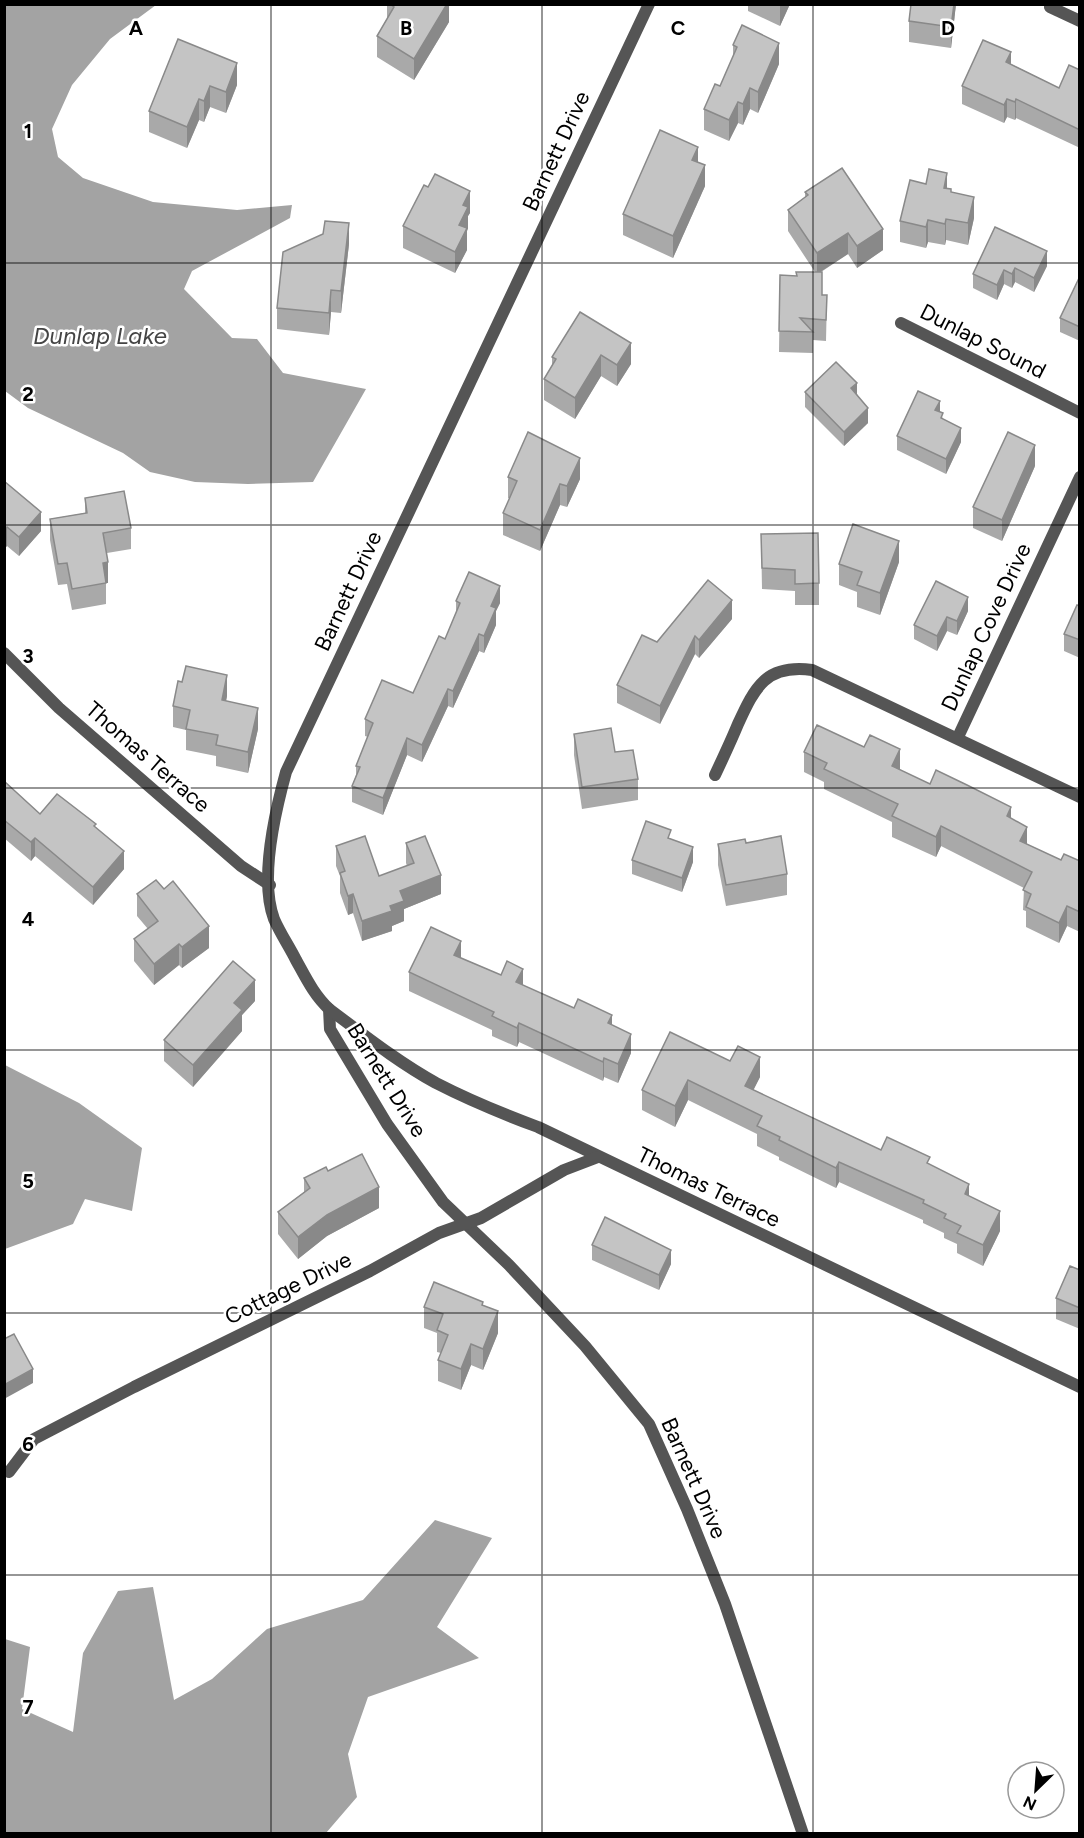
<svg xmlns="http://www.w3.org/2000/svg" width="1084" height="1838" font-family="Figtree,sans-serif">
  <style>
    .water { fill: #a3a3a3 }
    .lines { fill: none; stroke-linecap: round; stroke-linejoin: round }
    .minor { stroke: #555; stroke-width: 12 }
    .wall { fill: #a9a9a9 }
    .shaded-wall { fill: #898989 }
    .building { fill: #c4c4c4; stroke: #898989; stroke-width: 1.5 }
    .grid { fill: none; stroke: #000; stroke-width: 1.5; stroke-opacity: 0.55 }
    .labels { text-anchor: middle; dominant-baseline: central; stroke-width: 5; stroke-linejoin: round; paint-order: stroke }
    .street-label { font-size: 22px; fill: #000; stroke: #fff }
    .water-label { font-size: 24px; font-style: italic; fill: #444; stroke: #fff }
    .grid-label { font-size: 20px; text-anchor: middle; font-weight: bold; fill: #000; stroke: #fff; stroke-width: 5; stroke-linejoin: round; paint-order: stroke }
  </style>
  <rect width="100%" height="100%" fill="#fff"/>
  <g class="water">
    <path d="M5,4L156,5L110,39L72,85L52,129L58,157L83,178L153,202L237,210L292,205L290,218L192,271L184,289L232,338L257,339L283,373L366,389L313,482L248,484L195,482L150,472L123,453L28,408L5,391Z"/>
    <path d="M5,1065L79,1103L142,1148L132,1211L85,1199L73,1224L5,1249Z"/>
    <path d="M435,1520L492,1538L437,1627L479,1658L368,1697L348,1754L357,1797L326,1833H5V1639L30,1647L22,1709L73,1732L83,1653L118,1591L153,1587L174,1700L212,1679L267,1629L363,1600Z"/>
  </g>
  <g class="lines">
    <g class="minor">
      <path d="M649,4L286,772C275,812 259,879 274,919C280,933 289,946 296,960C306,978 314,995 329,1009L330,1029L387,1124L443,1202L509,1265L585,1346L649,1424L687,1509L725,1604L803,1834"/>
      <path d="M1050,7L1080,21"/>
      <path d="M901,323L1080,413"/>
      <path d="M4,653L59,708L241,866L270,885"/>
      <path d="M958,737L1080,477"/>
      <path d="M715,775C723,758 731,741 738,724C755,687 766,664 812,670L1080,797"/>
      <path d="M329,1009C364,1035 398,1062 436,1083C469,1100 503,1114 538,1127L1080,1387"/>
      <path d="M9,1472L34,1439L134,1387L370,1271L439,1233L481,1218L564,1170L598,1157"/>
    </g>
  </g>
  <g class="wall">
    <path d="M387,4H449V22L414,80L377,57V36L387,19Z"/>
    <path d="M748,4H790L780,26L748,11Z"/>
    <path d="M911,4H956L951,48L909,42V21Z"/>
    <path d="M178,39L237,85L226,113L210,107L204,122L199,120L187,148L149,132V111Z"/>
    <path d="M733,45L779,64L758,113L750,109L743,125L738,123L729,141L704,130V109L720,86L733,57Z"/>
    <path d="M1011,64L1059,88L1080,70V148L1016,118L1015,120L1007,117L1004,123L962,104V86Z"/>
    <path d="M698,162L705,186L673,258L623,235V214Z"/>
    <path d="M947,188L951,192L974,218L968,245L946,240L945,245L928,242L926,248L900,242V221Z"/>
    <path d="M805,192L883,250L857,268L848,254L821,272L822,295H827L826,341L813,340V353L779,352L780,275L796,276L815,272L788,231V210L805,197Z"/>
    <path d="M470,213L468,216V228L467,231V250L455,273L403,248V226Z"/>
    <path d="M995,227L1047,266L1034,292L1015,282L1012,288L1004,284L997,300L973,288V274Z"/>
    <path d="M349,244L341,313L331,312L329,335L277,329V308Z"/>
    <path d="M1080,276V341L1060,332V318Z"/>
    <path d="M631,343V364L617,386L601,376L575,419L544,400V379L552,366V357Z"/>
    <path d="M805,392L857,394L868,423L844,446L805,407Z"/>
    <path d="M940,412L943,419L961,442L946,474L897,450V436Z"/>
    <path d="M1035,466L1002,541L973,528V507Z"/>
    <path d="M508,477L580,479L567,507L560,505L540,551L503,535V513L510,499L508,498Z"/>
    <path d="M4,481L41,531L19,556L7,546L4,549Z"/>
    <path d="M85,498L131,528V549L107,553L108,583H106V604L72,610L67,584L58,585L50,540V519L85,513Z"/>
    <path d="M761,534L819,583V605H795V591L762,589Z"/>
    <path d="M899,562L880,615L857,607V592L839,585V564Z"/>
    <path d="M456,601L500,603L496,611V625L484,653L479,651L453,708L448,706L422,762L407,755L383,815L352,802V786L356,775V766L368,737L365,736V719L413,693L445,639L456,613Z"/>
    <path d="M1080,606V658L1064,651V634Z"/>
    <path d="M968,611L957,635L947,631L937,651L914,639V625Z"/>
    <path d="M732,619L699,658L695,654L660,724L617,703V685L657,642Z"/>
    <path d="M227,696L226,701L258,729L248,773L216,766V756L186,750V730L173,727V706Z"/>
    <path d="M574,734L615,752L638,779V800L582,809L574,755Z"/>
    <path d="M804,752L900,769L899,770L930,784L1011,818L1027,844L1061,860L1080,861V932L1067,926L1059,943L1026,927V911L1023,910L1024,888L941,846L936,857L892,837V822L824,789V782L804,772Z"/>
    <path d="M4,781L40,814L96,827L124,869L93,905L35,856L31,861L4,838Z"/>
    <path d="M671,839L693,862L682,892L632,874V860Z"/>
    <path d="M406,843L441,894L404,909V921L392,926V931L362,941L353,913L348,915L340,893V876L336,866V846L379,876L407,866L406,863Z"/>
    <path d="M746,843L787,874V895L726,906L718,865V844Z"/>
    <path d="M137,894L209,948L182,968L179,965L154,985L134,961V939L148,929L137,916Z"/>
    <path d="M461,958L612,1025L631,1053L618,1083L604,1077L603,1081L519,1042L517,1047L492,1036V1030L409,991V972Z"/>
    <path d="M255,1001L242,1015V1031L193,1087L164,1061V1040Z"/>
    <path d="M730,1061L760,1077L753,1090L881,1150L930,1164L969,1196L1000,1231L983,1266L957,1253V1244L944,1238V1233L923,1223V1220L839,1182L836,1188L779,1160V1157L757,1146V1134L688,1100L675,1127L642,1110V1090Z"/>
    <path d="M328,1171L379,1208L327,1236L298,1259L278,1234V1212L304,1192V1178Z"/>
    <path d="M592,1245L671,1264L659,1290L592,1260Z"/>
    <path d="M1080,1270V1329L1056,1319V1298Z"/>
    <path d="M483,1306L498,1333L483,1370L471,1365L461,1390L438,1381V1360L441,1353L437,1352V1333L424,1328V1307Z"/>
  </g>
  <g class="shaded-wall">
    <path d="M447,4H449V22L414,80V59Z"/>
    <path d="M780,4H790L780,26Z"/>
    <path d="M954,4H956L951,48V27Z"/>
    <path d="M779,43V64L758,113V92Z"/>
    <path d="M1011,52V70L1006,62Z"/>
    <path d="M237,63V85L226,113V92Z"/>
    <path d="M210,86V107L204,122V101Z"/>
    <path d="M750,88V109L743,125V104Z"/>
    <path d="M199,99V120L187,148V127Z"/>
    <path d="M1007,99V117L1004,123V105Z"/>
    <path d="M1016,99V118L1015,120V102Z"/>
    <path d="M738,102V123L729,141V120Z"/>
    <path d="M698,147V168L692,160Z"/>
    <path d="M705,165V186L673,258V236Z"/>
    <path d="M947,173V194L944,188Z"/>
    <path d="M470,191V213L468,216V228L467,231V250L455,273V252L463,205Z"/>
    <path d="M974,197V218L968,245V223Z"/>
    <path d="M946,219V240L945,245V224Z"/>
    <path d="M928,220V242L926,248V227Z"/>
    <path d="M349,223V244L341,313V291Z"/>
    <path d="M883,229V250L857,268V246Z"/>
    <path d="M848,233V254L817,274V253Z"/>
    <path d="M1047,251V266L1034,292V278Z"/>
    <path d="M1015,268V282L1012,288V274Z"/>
    <path d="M1004,270V284L997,300V285Z"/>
    <path d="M331,290V312L329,335V313Z"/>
    <path d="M631,343V364L617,386V365Z"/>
    <path d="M601,355V376L575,419V398Z"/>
    <path d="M857,383V397L851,388Z"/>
    <path d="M940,401V415L935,410Z"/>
    <path d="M868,408V423L844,446V432Z"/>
    <path d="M961,428V442L946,474V459Z"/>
    <path d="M1035,445V466L1002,541V520Z"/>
    <path d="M580,458V479L567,507V486Z"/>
    <path d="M560,484V505L540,551V530Z"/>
    <path d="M41,512V531L19,556V537Z"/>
    <path d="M7,527V546L4,549V530Z"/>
    <path d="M899,541V562L880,615V593Z"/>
    <path d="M108,562V583H106L103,563Z"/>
    <path d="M500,586V603L496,611V625L484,653V636L491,606Z"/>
    <path d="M968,597V611L957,635V621Z"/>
    <path d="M732,600V619L699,658V640Z"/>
    <path d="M947,617V631L937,651V636Z"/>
    <path d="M479,634V651L453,708V691Z"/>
    <path d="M695,636V654L660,724V706Z"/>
    <path d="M227,675V696L222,721V700Z"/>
    <path d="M448,689V706L422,762V745Z"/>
    <path d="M258,708V729L248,773V752Z"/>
    <path d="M407,738V755L383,815V798Z"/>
    <path d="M900,749V769L892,786V766Z"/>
    <path d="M1011,807V827L1007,816Z"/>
    <path d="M941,826V846L936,857V837Z"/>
    <path d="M1027,827V847L1020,841Z"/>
    <path d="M35,838V856L31,861V842Z"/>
    <path d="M693,847V862L682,892V878Z"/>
    <path d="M124,851V869L93,905V887Z"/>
    <path d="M441,875V894L404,909V921L392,926V931L362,941V921L390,906L400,891Z"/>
    <path d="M353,894V913L348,915V896Z"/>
    <path d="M1067,906V926L1059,943V923Z"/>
    <path d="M209,926V948L182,968V947Z"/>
    <path d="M461,941V960L454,955Z"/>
    <path d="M179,944V965L154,985V964Z"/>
    <path d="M523,969V988L516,982Z"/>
    <path d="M255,980V1001L242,1015V1031L193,1087V1065L234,1003Z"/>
    <path d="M612,1015V1034L608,1023Z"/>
    <path d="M519,1023V1042L517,1047V1028Z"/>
    <path d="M631,1034V1053L618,1083V1064Z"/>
    <path d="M760,1057V1077L745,1107V1086Z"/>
    <path d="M604,1058V1077L603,1081V1062Z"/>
    <path d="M688,1080V1100L675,1127V1106Z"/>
    <path d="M839,1162V1182L836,1188V1168Z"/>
    <path d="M969,1184V1204L965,1194Z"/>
    <path d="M379,1187V1208L327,1236L298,1259V1237L327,1215Z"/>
    <path d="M1000,1211V1231L983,1266V1245Z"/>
    <path d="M671,1250V1264L659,1290V1275Z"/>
    <path d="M498,1311V1333L483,1370V1349Z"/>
    <path d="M471,1344V1365L461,1390V1369Z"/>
    <path d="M33,1369V1383L4,1399V1385Z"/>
  </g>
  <g class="building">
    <path d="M390,4H447L414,59L377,36L394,7Z"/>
    <path d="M911,4H954L951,27L909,21Z"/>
    <path d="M742,25L779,43L758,92L750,88L743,104L738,102L729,120L704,109L715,84L720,86L737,47L733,45Z"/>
    <path d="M178,39L237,63L226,92L210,86L204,101L199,99L187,127L149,111Z"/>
    <path d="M983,40L1011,52L1006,62L1059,88L1069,65L1080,70V130L1016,99L1015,102L1007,99L1004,105L962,86Z"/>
    <path d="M660,130L698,147L692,160L705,165L673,236L623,214Z"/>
    <path d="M842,168L883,229L857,246L848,233L817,253L788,210L808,195L805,192Z"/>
    <path d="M929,169L947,173L944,188L951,189V192L974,197L968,223L946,219L945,224L928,220L926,227L900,221L910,180L926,184Z"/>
    <path d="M435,174L470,191L463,205L468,207L459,225L467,228L455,252L403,226L424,185L428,187Z"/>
    <path d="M325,221L349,223L341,291L331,290L329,313L277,308L283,252L323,234Z"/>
    <path d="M995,227L1047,251L1034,278L1015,268L1012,274L1004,270L997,285L973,274Z"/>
    <path d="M796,272H822V295H827L826,320L800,318L813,332L779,331L780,275L797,276Z"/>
    <path d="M1080,276V327L1060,318Z"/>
    <path d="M580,312L631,343L617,365L601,355L575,398L544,379L556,359L552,357Z"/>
    <path d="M836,362L857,383L851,388L868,408L844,432L805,392Z"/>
    <path d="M918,391L940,401L935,410L943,413L941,418L961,428L946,459L897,436Z"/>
    <path d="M528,432L580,458L567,486L560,484L540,530L503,513L517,481L508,477Z"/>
    <path d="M1008,432L1035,445L1002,520L973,507Z"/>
    <path d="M4,481L41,512L19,537L7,527L4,530Z"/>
    <path d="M124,491L131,528L103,533L108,562L103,563L106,583L72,589L67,563L58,564L50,519L87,513L85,498Z"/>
    <path d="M853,524L899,541L880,593L857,585L862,572L839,564Z"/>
    <path d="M818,533L819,583L795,584V570L762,568L761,534Z"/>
    <path d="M469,572L500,586L491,606L496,608L484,636L479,634L453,691L448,689L422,745L407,738L383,798L352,786L360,767L356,766L373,723L365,719L382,680L413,693L439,636L445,639L460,603L456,601Z"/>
    <path d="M708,580L732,600L699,640L695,636L660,706L617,685L642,635L657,642Z"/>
    <path d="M936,581L968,597L957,621L947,617L937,636L914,625Z"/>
    <path d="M1077,605L1080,606V640L1064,634Z"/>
    <path d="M186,666L227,675L222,700L258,708L248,752L216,745L218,735L186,729L190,710L173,706L178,681L182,682Z"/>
    <path d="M817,725L864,747L870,735L900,749L892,766L930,784L936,770L967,785L1011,807L1007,816L1027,827L1020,841L1061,860L1064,854L1080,861V912L1067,906L1059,923L1026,907L1031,894L1023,890L1032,872L941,826L936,837L892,816L898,804L824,769L827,763L804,752Z"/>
    <path d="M611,728L615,752L633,750L638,779L582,787L574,734Z"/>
    <path d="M4,781L40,814L57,794L96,824L94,826L124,851L93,887L35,838L31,842L4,820Z"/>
    <path d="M646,821L671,830L668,838L693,847L682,878L632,860Z"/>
    <path d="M365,836L379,876L414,863L406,843L425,836L441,875L400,891L404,901L390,906L392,911L362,921L353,894L348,896L340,873L345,871L336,846Z"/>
    <path d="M781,836L787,874L726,885L718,844L745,839L746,843Z"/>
    <path d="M156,880L164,889L173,881L209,926L182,947L179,944L154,964L134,939L158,921L137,894Z"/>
    <path d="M431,927L461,941L454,955L501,975L507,961L523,969L516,982L574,1008L578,999L612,1015L608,1023L631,1034L618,1064L604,1058L603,1062L519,1023L517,1028L492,1016L494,1012L409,972Z"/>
    <path d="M233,961L255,980L234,1003L242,1010L193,1065L164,1040Z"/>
    <path d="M670,1032L730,1061L738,1046L760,1057L745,1086L881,1150L887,1137L930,1157L927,1163L969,1184L965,1194L1000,1211L983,1245L957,1233L961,1226L944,1218L946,1214L923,1203L924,1200L839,1162L836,1168L779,1140L780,1137L757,1126L762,1116L688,1080L675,1106L642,1090Z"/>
    <path d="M362,1154L379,1187L327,1215L298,1237L278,1212L310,1188L304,1178L326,1167L328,1171Z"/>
    <path d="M605,1217L671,1250L659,1275L592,1245Z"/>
    <path d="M1070,1266L1080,1270V1308L1056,1298Z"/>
    <path d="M434,1282L483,1302L482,1305L498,1311L483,1349L471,1344L461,1369L438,1360L448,1335L437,1330L443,1314L424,1307Z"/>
    <path d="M14,1334L33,1369L4,1385V1339Z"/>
  </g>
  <path class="grid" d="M271,4V1834M542,4V1834M813,4V1834M4,263H1080M4,525H1080M4,788H1080M4,1050H1080M4,1313H1080M4,1575H1080"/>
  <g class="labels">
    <g class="street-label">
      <text transform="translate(556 151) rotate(-65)">Barnett Drive</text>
      <text transform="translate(983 341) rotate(27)">Dunlap Sound</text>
      <text transform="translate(348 591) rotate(-65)">Barnett Drive</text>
      <text transform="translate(986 627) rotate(-65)">Dunlap Cove Drive</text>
      <text transform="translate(148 757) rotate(41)">Thomas Terrace</text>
      <text transform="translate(387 1080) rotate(58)">Barnett Drive</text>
      <text transform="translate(709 1187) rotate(26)">Thomas Terrace</text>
      <text transform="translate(288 1288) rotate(-26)">Cottage Drive</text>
      <text transform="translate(694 1478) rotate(66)">Barnett Drive</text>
    </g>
    <g class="water-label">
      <text x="100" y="335">Dunlap Lake</text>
    </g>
  </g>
  <g class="grid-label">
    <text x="136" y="35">A</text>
    <text x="406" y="35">B</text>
    <text x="678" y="35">C</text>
    <text x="948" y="35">D</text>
    <text x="28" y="138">1</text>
    <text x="28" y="401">2</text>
    <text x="28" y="663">3</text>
    <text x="28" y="926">4</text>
    <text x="28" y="1188">5</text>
    <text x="28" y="1451">6</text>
    <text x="28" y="1714">7</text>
  </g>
  <rect width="1084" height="1838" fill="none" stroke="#000000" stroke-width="12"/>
  <g transform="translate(1036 1790) rotate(205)"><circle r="28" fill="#ffffff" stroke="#999999" stroke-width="1.5"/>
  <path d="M0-4.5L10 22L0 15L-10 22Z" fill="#000000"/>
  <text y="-9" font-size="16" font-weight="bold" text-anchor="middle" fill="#000000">N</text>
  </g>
</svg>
